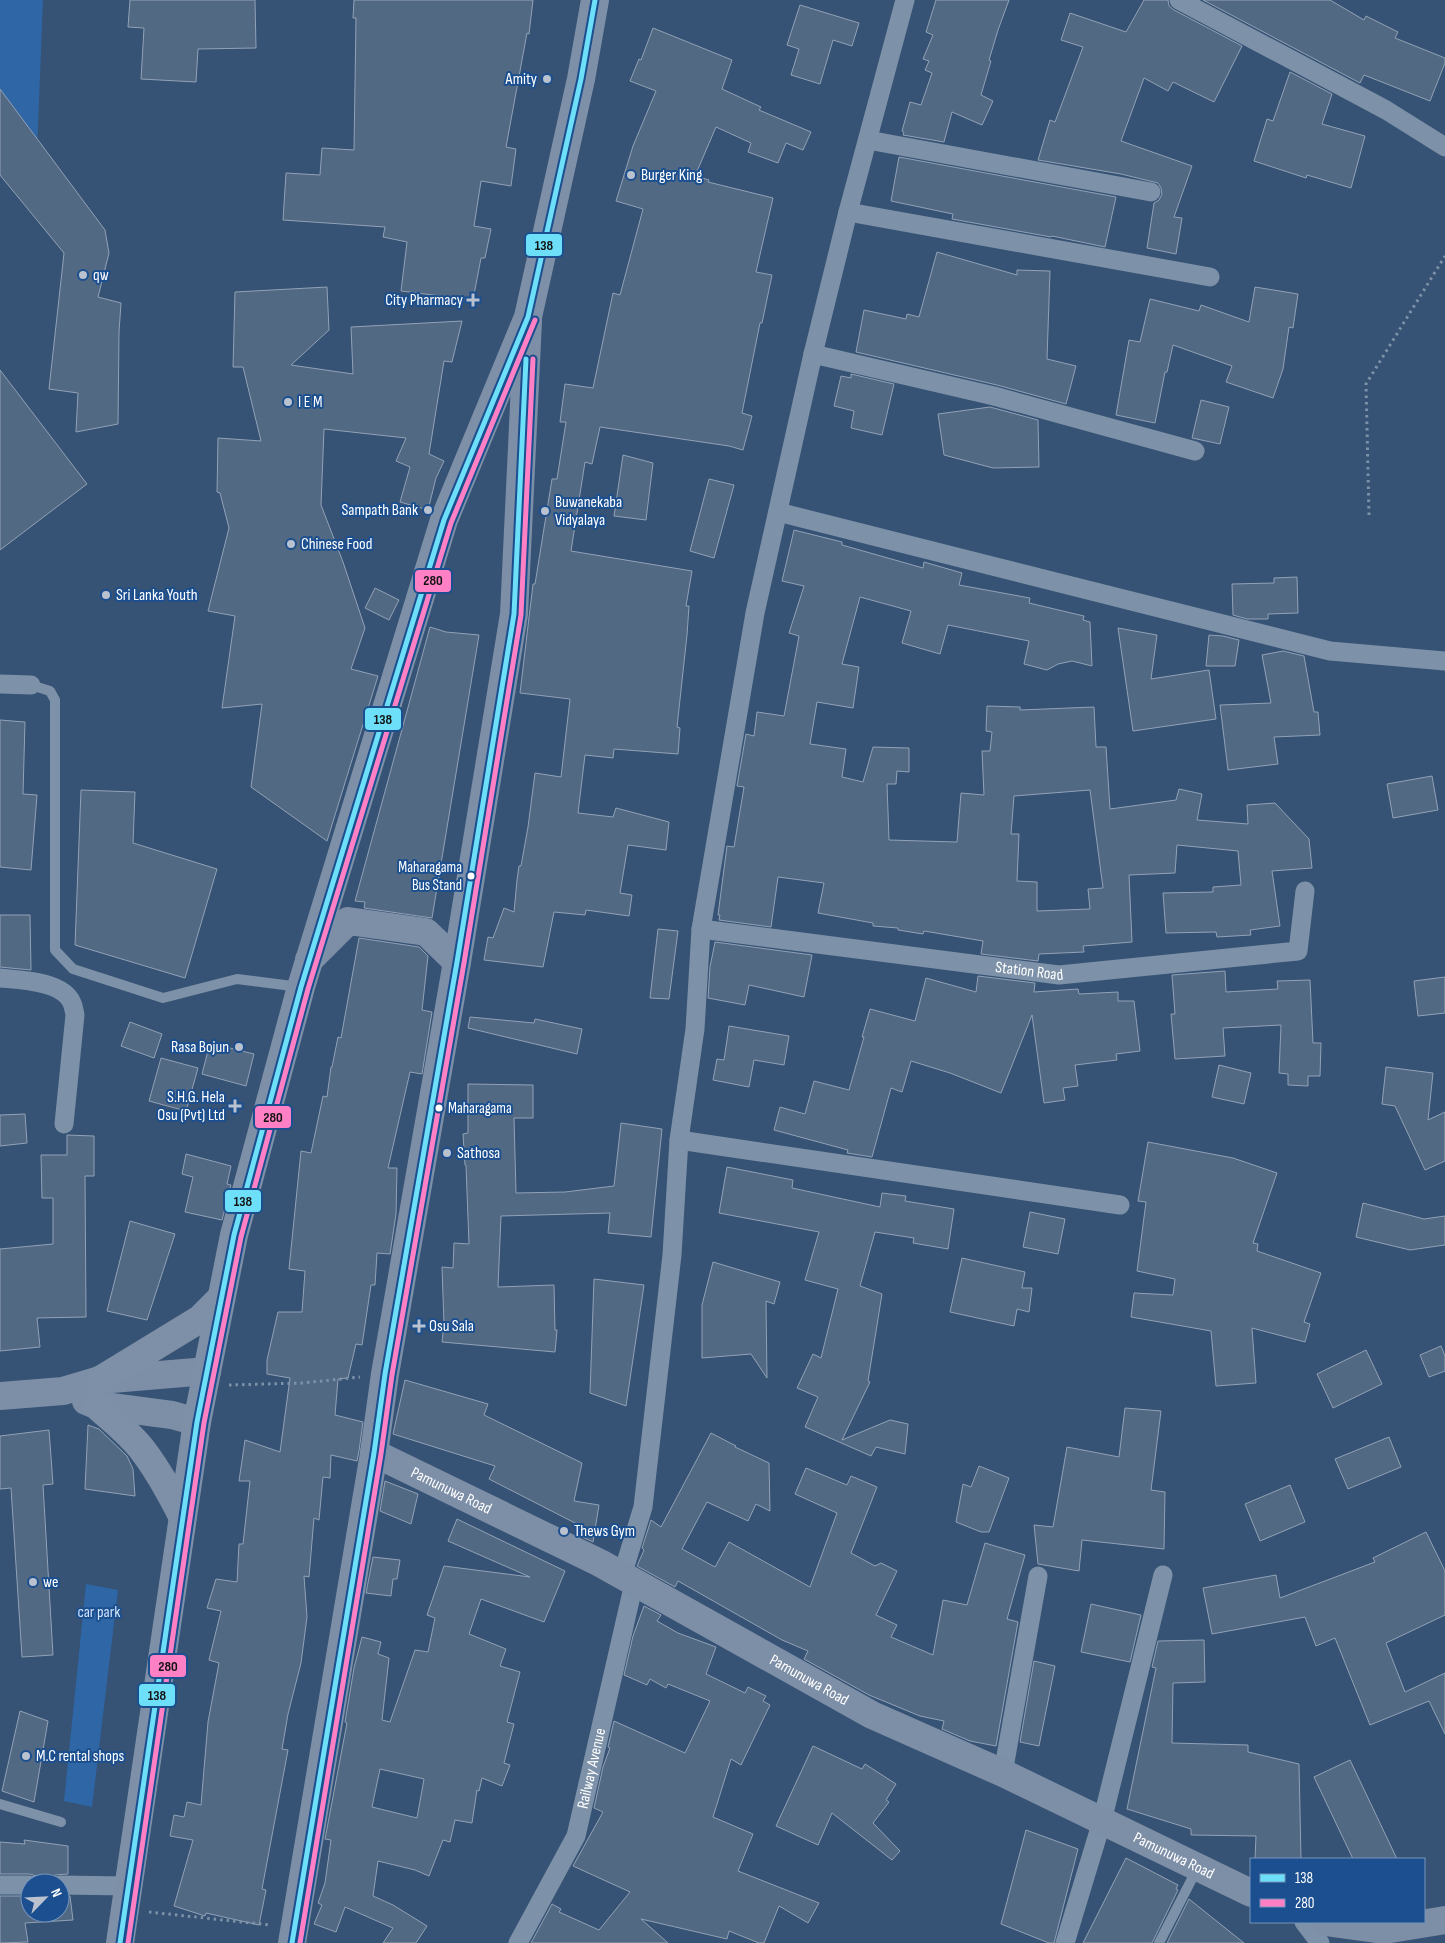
<svg xmlns="http://www.w3.org/2000/svg" width="1445" height="1943" font-family="'Sofia Sans Condensed',sans-serif">
  <style>
    .green { fill: #2f66a5 }
    .building { fill: #526984; stroke: #92a2b6; fill-rule: evenodd }
    .lines { fill: none; stroke-linecap: round; stroke-linejoin: round }
    .path { stroke: #7d92a8; stroke-width: 3; stroke-dasharray: 2.5 4; stroke-linecap: butt }
    .service { stroke: #7d92a8; stroke-width: 10 }
    .minor { stroke: #7d92a8; stroke-width: 19 }
    .primary { stroke: #7d8ea7; stroke-width: 28 }
    .trunk { stroke: #7e90a7; stroke-width: 28 }
    .bus-1-casing { stroke: #1b4f8f; stroke-width: 9 }
    .bus-2-casing { stroke: #1b4f8f; stroke-width: 9 }
    .bus-1 { stroke: #6ddff8; stroke-width: 5 }
    .bus-2 { stroke: #ff80c5; stroke-width: 5 }
    .poi-dot { fill: #b9c2ce; stroke: #1b4f8f; stroke-width: 2 }
    .bus-dot { fill: #fff; stroke: #1b4f8f; stroke-width: 2 }
    .labels { text-anchor: middle; dominant-baseline: central; stroke-width: 4; stroke-linejoin: round; paint-order: stroke }
    .bus-label { font-size: 15px; fill: #fff; stroke: #1b4f8f; text-anchor: end }
    .poi-label { font-size: 16px; fill: #fff; stroke: #1b4f8f; text-anchor: start }
    .street-label { font-size: 16px; fill: #fff; stroke: #1b4f8f }
    .park-label { font-size: 16px; fill: #cfe3fa; stroke: #1b4f8f }
    .line-badge { stroke: #1b4f8f; stroke-width: 2 }
    .pale-badge-label { font-size: 14px; text-anchor: middle; font-weight: bold; fill: #111 }
  </style>
  <rect width="100%" height="100%" fill="#365274"/>
  <g class="green">
    <path d="M0,0H43L37,152L0,134Z"/>
    <path d="M86,1584L118,1590L92,1807L64,1801Z"/>
  </g>
  <g class="building">
    <path d="M130,0H255L256,48L198,49L196,82L141,79L144,28L128,27Z"/>
    <path d="M354,0H533L529,34L527,33L506,147L516,149L511,186L481,181L474,226L491,229L485,258H481L473,300L401,291L407,242L383,237L385,227L283,220L286,173L320,175L322,148L354,150L356,18H353Z"/>
    <path d="M936,0H1009L998,30L989,60L991,61L981,95L993,101L982,125L952,112L944,142L903,135L904,132L902,131L910,102L921,105L932,73L925,70L929,61L923,59L933,35L926,32Z"/>
    <path d="M1144,0H1168L1169,6L1174,10L1242,46L1214,102L1173,82L1168,91L1144,78L1121,141L1192,166L1174,217L1182,218L1176,254L1147,248L1154,203L1159,200L1162,194L1161,188L1158,183L1121,174L1038,160L1050,120L1055,122L1083,47L1061,40L1070,13L1126,32Z"/>
    <path d="M1203,0H1330L1364,20L1366,16L1398,32L1395,38L1445,58V63L1430,101L1364,75L1360,83Z"/>
    <path d="M800,5L859,23L852,46L833,40L820,84L791,75L799,49L787,45Z"/>
    <path d="M653,28L732,60L722,89L761,107L759,110L811,132L803,150L786,143L778,163L748,152L751,143L716,127L695,176L709,180L708,182L773,198L756,272L772,275L762,323H760L742,413L752,416L743,450L729,446L600,427L592,464L585,462L571,551L692,571L686,606H689L687,635L677,727L680,728L678,754L614,749L613,758L585,755L578,813L613,817L616,808L669,822L666,850L628,845L620,893L632,895L629,916L586,910L585,915L554,912L543,967L484,960L488,937L493,938L504,908L514,912L517,880L519,866H521L528,827L535,773L561,777L570,699L520,693L533,584H535L552,479H557L566,422H560L565,384L593,388L613,293L620,295L643,209L616,201L633,146L656,91L630,81L639,59L641,60Z"/>
    <path d="M1290,72L1332,94L1322,124L1365,136L1351,188L1307,175L1306,178L1254,161L1267,119L1273,121Z"/>
    <path d="M0,89L105,230L109,253L98,297L121,303L119,332L118,424L76,432L78,393L49,389L64,253L0,175Z"/>
    <path d="M899,157L1116,197L1105,247L1052,236L1051,237L952,219L953,214L891,201Z"/>
    <path d="M937,252L1017,275V270L1050,271L1047,359L1076,366L1066,404L997,385L856,352L864,310L906,319L907,314L919,317Z"/>
    <path d="M327,287L329,330L291,365L353,374L351,327L462,321L452,362L444,361L429,454L444,461L436,478L428,510L400,502L410,467L396,461L406,438L324,429L321,505L343,562L365,628L351,669L378,676L327,841L251,787L262,704L222,708L235,616L208,611L229,528L220,493L217,492L218,438L261,441L243,367H233L235,292Z"/>
    <path d="M1255,287L1298,294L1293,328L1289,327L1283,369L1273,398L1226,382L1232,366L1173,345L1167,372H1165L1155,423L1116,415L1129,340L1140,342L1150,299L1199,311L1201,305L1249,322Z"/>
    <path d="M0,370L87,484L0,550Z"/>
    <path d="M851,374L894,384L882,435L851,428L854,411L834,406L841,376L851,378Z"/>
    <path d="M1201,400L1229,407L1220,444L1192,438Z"/>
    <path d="M990,407L1038,420L1039,467L993,468L944,455L938,414Z"/>
    <path d="M623,455L653,463L646,520L614,516Z"/>
    <path d="M709,479L734,485L714,558L690,551Z"/>
    <path d="M794,530L842,542V545L923,568L924,562L962,573L959,585L1030,598L1029,603L1084,616L1083,620L1090,622L1092,666L1072,661L1058,664L1047,670L1024,664L1029,641L948,625L940,654L902,643L911,611L860,597L842,664L859,667L853,708L817,702L810,744L846,749L842,777L863,782L873,747L909,748V772L897,771L896,784H887L889,840L957,842L961,793L984,795L982,751H990L992,732L986,731L987,706L1020,707V710L1094,707L1096,747H1106L1110,809L1176,800L1179,789L1202,794L1197,820L1248,824L1247,805L1275,803L1309,839L1312,868L1272,871L1280,926L1250,930L1251,935L1217,937L1216,932L1166,933L1163,893L1213,892V887L1241,885L1238,851L1177,845L1175,873L1129,875L1132,942L1083,946L1084,952L1039,954L1038,961L981,954L983,941L924,931L923,934L898,930V928L873,926V923L818,913L824,883L778,877L771,927L719,920L720,915H718L727,846L734,847L744,787L737,786L746,734L754,736L757,712L784,716L799,636L789,633L804,586L782,581ZM1090,790L1103,888L1088,889L1090,909L1037,911V882L1017,881L1019,834H1011L1014,796Z"/>
    <path d="M1297,577L1298,613L1268,614V619H1247L1233,615L1232,584L1274,583V578Z"/>
    <path d="M375,588L399,600L389,620L365,608Z"/>
    <path d="M430,627L446,632L479,635L432,918L364,908L365,902L355,901Z"/>
    <path d="M1118,628L1157,635L1151,679L1209,670L1216,719L1133,731Z"/>
    <path d="M1209,635L1223,636L1239,640L1235,666H1206Z"/>
    <path d="M1283,651L1304,656L1314,712H1318L1320,735L1274,737L1278,764L1228,770L1220,705L1271,703L1262,655Z"/>
    <path d="M0,720L25,722L23,794L37,795L31,870L0,867Z"/>
    <path d="M1432,776L1438,810L1393,818L1387,784Z"/>
    <path d="M81,790L135,792L133,843L217,869L185,978L75,945Z"/>
    <path d="M0,915H30L31,970L0,967Z"/>
    <path d="M658,929L678,931L669,999L650,998Z"/>
    <path d="M359,938L419,947L428,956L422,1010L432,1012L422,1074L410,1072L388,1168H397L396,1214L390,1254L377,1253L375,1285H371L362,1345L356,1344L348,1378L338,1379L335,1415L363,1422L359,1451L357,1461L331,1455L330,1478L323,1477L319,1520L314,1518L309,1577L304,1576L307,1617L301,1663L288,1714L282,1749L288,1750L262,1889L266,1890L259,1925L206,1913L205,1916L174,1906L193,1840L170,1836L174,1815L184,1817L187,1802L201,1805L208,1722L219,1663L209,1660L221,1611L207,1608L216,1579L237,1582L239,1544H243L250,1481H239L245,1440L280,1452L290,1378L267,1374V1360L278,1312H302L305,1271L289,1269L301,1151L311,1153L323,1096L327,1097L331,1067H332L338,1037L341,1038Z"/>
    <path d="M715,942L812,955L804,997L749,985L745,1005L708,998L710,967Z"/>
    <path d="M1225,971L1226,992L1278,989L1277,981L1310,980L1313,1043H1321L1320,1076H1308V1086L1288,1085V1074L1279,1073L1281,1025L1223,1028L1225,1056L1175,1059L1171,1014H1175L1172,975Z"/>
    <path d="M978,976L1035,983L1034,992L1078,989L1079,994L1118,992V1001H1134L1140,1051L1116,1054L1117,1060L1075,1065L1078,1086L1063,1088L1065,1100L1044,1103L1032,1015L1001,1093L950,1073L911,1061L902,1092L891,1088L872,1157L847,1153L848,1150L774,1130L780,1107L805,1114L814,1081L849,1090L864,1037H862L870,1009L915,1021L926,978L976,992Z"/>
    <path d="M1445,977V1013L1418,1016L1414,981Z"/>
    <path d="M470,1017L534,1023L535,1019L582,1029L577,1054L468,1028Z"/>
    <path d="M130,1022L162,1034L154,1058L121,1046Z"/>
    <path d="M729,1026L789,1036L784,1065L754,1060L749,1087L713,1080L717,1059L724,1060Z"/>
    <path d="M210,1043L254,1054L246,1086L202,1074Z"/>
    <path d="M161,1058L198,1068L186,1111L149,1101Z"/>
    <path d="M1219,1065L1251,1073L1244,1104L1212,1097Z"/>
    <path d="M1386,1067L1433,1073L1428,1120L1445,1112V1161L1425,1170L1395,1106L1382,1104Z"/>
    <path d="M468,1084L533,1085V1118H514L516,1193L565,1192L614,1186L621,1123L662,1129L651,1237L608,1233L610,1213L501,1216L498,1287L554,1285L555,1330H557L555,1352L442,1342L444,1324L442,1267L453,1268L454,1243L469,1244L466,1165H465L463,1134L468,1133Z"/>
    <path d="M25,1114L27,1143L0,1146V1115Z"/>
    <path d="M67,1135L94,1136V1176H85L86,1317L37,1318L40,1347L0,1351V1249L53,1244V1198H42L41,1155H67Z"/>
    <path d="M1148,1142L1233,1158L1277,1173L1253,1243L1258,1244L1257,1251L1321,1273L1304,1322L1310,1324L1305,1342L1252,1328L1256,1383L1216,1386L1211,1331L1131,1317L1134,1293L1173,1295L1175,1279L1137,1271L1146,1202L1138,1201Z"/>
    <path d="M186,1154L231,1166L227,1184L231,1185L222,1220L185,1212L193,1177L182,1174Z"/>
    <path d="M727,1167L793,1180L792,1188L880,1207L882,1193L906,1196L905,1201L954,1209L948,1249L913,1243L914,1238L875,1232L860,1286L882,1294L868,1381L870,1382L842,1440L890,1420L908,1424L905,1454L876,1447L871,1456L805,1427L818,1397L797,1388L813,1354L821,1358L838,1289L805,1280L819,1232L719,1213Z"/>
    <path d="M1363,1203L1424,1219L1445,1216V1245L1410,1250L1356,1237Z"/>
    <path d="M1030,1212L1065,1219L1058,1254L1023,1247Z"/>
    <path d="M130,1221L175,1234L147,1320L107,1311Z"/>
    <path d="M962,1258L1025,1272L1022,1288H1032L1029,1312L1017,1309L1014,1326L950,1312Z"/>
    <path d="M713,1262L780,1282L774,1304L766,1301L767,1378L751,1354L702,1358V1305Z"/>
    <path d="M594,1279L644,1285L626,1406L590,1393Z"/>
    <path d="M1441,1346L1445,1356V1371L1429,1377L1420,1355Z"/>
    <path d="M1366,1350L1382,1384L1333,1408L1317,1374Z"/>
    <path d="M405,1380L488,1404L484,1415L582,1463L574,1501L599,1505L593,1542L576,1534L577,1524L489,1479L495,1466L393,1434Z"/>
    <path d="M1125,1408L1161,1411L1151,1490L1165,1492L1164,1549L1082,1540L1079,1571L1038,1564L1034,1525L1053,1527L1067,1447L1119,1457Z"/>
    <path d="M88,1425L99,1429L127,1456L133,1469L135,1496L85,1489Z"/>
    <path d="M49,1430L53,1484L43,1485L53,1655L22,1657L11,1488L0,1489V1436Z"/>
    <path d="M711,1433L736,1446L735,1447L769,1463L770,1511L756,1504L748,1521L707,1502L682,1549L715,1567L729,1542L810,1587L837,1513L795,1494L806,1468L847,1485L851,1476L877,1487L851,1553L875,1566L881,1563L897,1571L876,1615L897,1625L891,1637L933,1655L943,1600L967,1605L985,1543L1025,1555L1007,1619L1018,1622L996,1746L970,1741L942,1729L944,1721L920,1716L869,1695L804,1659L808,1651L782,1640L678,1581L675,1587L637,1566L644,1550L642,1548L651,1520L661,1527Z"/>
    <path d="M1389,1437L1401,1467L1348,1489L1335,1459Z"/>
    <path d="M979,1466L1009,1478L989,1532H981L956,1522L963,1484L971,1487Z"/>
    <path d="M385,1481L418,1494L411,1524L380,1511Z"/>
    <path d="M1290,1485L1305,1522L1260,1541L1245,1504Z"/>
    <path d="M457,1519L565,1571L544,1622L481,1599L469,1634L506,1649L500,1666L520,1672L507,1722L514,1724L504,1763L510,1765L502,1786L482,1778L479,1791L477,1790L472,1823L455,1820L450,1842L443,1840L429,1876L415,1870L378,1861L373,1896L393,1905L427,1926L416,1943H383L393,1928L345,1907L336,1932L314,1924L322,1905L318,1903L325,1883L331,1840L325,1839L347,1723L345,1722L354,1668L362,1637L381,1642L378,1654L389,1658L382,1720L390,1722L415,1650L428,1652L435,1618L427,1615L444,1566L530,1577L448,1541ZM380,1769L424,1779L417,1818L372,1807Z"/>
    <path d="M1426,1532L1445,1571V1615L1386,1643L1405,1692L1445,1673V1734L1429,1701L1370,1725L1335,1638L1316,1646L1305,1617L1212,1634L1203,1588L1276,1575L1280,1598L1375,1562L1373,1558Z"/>
    <path d="M373,1557L400,1560L397,1579H393L391,1596L366,1593Z"/>
    <path d="M1091,1604L1141,1615L1130,1662L1081,1652Z"/>
    <path d="M644,1606L661,1615L657,1621L678,1633L716,1647L706,1674L745,1693L748,1687L766,1696L763,1701L770,1705L741,1765L731,1759L713,1817L753,1834L738,1871L819,1903L808,1923L779,1906L764,1943H759L729,1931L727,1939L641,1919L668,1943H531L552,1904L561,1909L559,1912L599,1930L630,1892L573,1866L603,1812L594,1808L603,1767L610,1748L608,1747L614,1721L685,1753L710,1701L668,1684L666,1688L650,1679L647,1685L624,1675L633,1636Z"/>
    <path d="M1204,1640L1205,1682L1173,1683L1172,1743L1248,1745V1752L1299,1764L1301,1859H1255L1256,1836L1191,1835V1829L1127,1809L1156,1668L1152,1667L1158,1641Z"/>
    <path d="M1034,1661L1055,1666L1039,1746L1020,1742Z"/>
    <path d="M20,1711L48,1721L34,1802L2,1791Z"/>
    <path d="M813,1746L862,1769L865,1764L896,1784L886,1800L889,1802L873,1823L900,1851L892,1860L832,1813L818,1845L776,1826Z"/>
    <path d="M1350,1760L1397,1859H1353L1314,1777Z"/>
    <path d="M1026,1830L1078,1849L1054,1943H1049L1001,1924Z"/>
    <path d="M24,1840L68,1846V1874L55,1875L49,1883H41L36,1876L30,1874H0V1842L25,1844Z"/>
    <path d="M1126,1858L1178,1885L1176,1889L1178,1890L1152,1943H1083Z"/>
    <path d="M0,1896H30V1913H60V1896H70L73,1920L25,1923L28,1942L0,1943Z"/>
    <path d="M1189,1899L1244,1943H1167Z"/>
  </g>
  <g class="lines">
    <g class="path">
      <path d="M1369,515L1366,384L1445,256"/>
      <path d="M229,1385L302,1383L360,1377"/>
      <path d="M149,1912L270,1925"/>
    </g>
    <g class="service">
      <path d="M31,685L50,691L55,700V950L73,969L163,998L237,979L300,987"/>
      <path d="M0,1804L61,1822"/>
      <path d="M1159,1943L1197,1869"/>
    </g>
    <g class="minor">
      <path d="M1179,0L1386,110L1445,147"/>
      <path d="M868,140L1151,192"/>
      <path d="M848,212L1210,277"/>
      <path d="M813,354L994,396L1195,451"/>
      <path d="M778,512L1330,651L1445,661"/>
      <path d="M0,684L31,685"/>
      <path id="s1" d="M701,929L1059,975L1298,951L1305,891"/>
      <path d="M0,978C20,980 63,981 72,1003C74,1007 74,1011 75,1015L64,1124"/>
      <path d="M679,1140L1120,1205"/>
      <path d="M622,1576L643,1507L672,1255L679,1140L695,1029L701,929L755,613L813,354L848,212L905,0"/>
      <path d="M1003,1773L1038,1576"/>
      <path d="M0,1885H30"/>
      <path d="M60,1885L127,1886"/>
      <path d="M1304,1922L1320,1943"/>
      <path id="s2" d="M518,1943L576,1836L634,1583"/>
      <path d="M1065,1943L1102,1821L1163,1575"/>
    </g>
    <g class="primary">
      <path d="M309,960L348,921L426,932L457,962"/>
      <path d="M0,1396L63,1391L100,1380L207,1371"/>
      <path d="M86,1401L96,1405L172,1415L197,1422"/>
      <path id="s3" d="M374,1453L600,1563L872,1715L1003,1773L1251,1893"/>
      <path d="M1325,1922L1384,1930L1445,1920"/>
      <path d="M292,1943L374,1453L385,1374L457,962L514,614L528,321"/>
    </g>
    <g class="trunk">
      <path d="M100,1380L200,1319L221,1298"/>
      <path d="M96,1405C112,1420 131,1434 144,1452C159,1472 171,1494 182,1516"/>
      <path d="M120,1943L197,1422L234,1235L301,987L444,520L528,317L581,79L595,0"/>
    </g>
    <g class="bus-1-casing">
      <g id="bus-1">
        <path d="M120,1943L197,1422L234,1235L301,987L444,520L528,317L581,79L595,0"/>
        <path d="M292,1943L374,1453L385,1374L457,962L514,614L526,359"/>
      </g>
    </g>
    <g class="bus-2-casing">
      <g id="bus-2">
        <path d="M128,1943L204,1423L241,1237L308,989L451,523L535,320"/>
        <path d="M300,1943L381,1454L392,1375L464,963L521,615L533,359"/>
      </g>
    </g>
    <use href="#bus-1" class="bus-1"/>
    <use href="#bus-2" class="bus-2"/>
  </g>
  <g class="poi-dot">
    <circle cx="547" cy="79" r="5"/>
    <circle cx="631" cy="175" r="5"/>
    <circle cx="83" cy="275" r="5"/>
    <path d="M470.5 292.5h5v5h5v5h-5v5h-5v-5h-5v-5h5z"/>
    <circle cx="288" cy="402" r="5"/>
    <circle cx="428" cy="510" r="5"/>
    <circle cx="545" cy="511" r="5"/>
    <circle cx="291" cy="544" r="5"/>
    <circle cx="106" cy="595" r="5"/>
    <circle cx="239" cy="1047" r="5"/>
    <path d="M232.5 1098.5h5v5h5v5h-5v5h-5v-5h-5v-5h5z"/>
    <circle cx="447" cy="1153" r="5"/>
    <path d="M416.5 1318.5h5v5h5v5h-5v5h-5v-5h-5v-5h5z"/>
    <circle cx="564" cy="1531" r="5"/>
    <circle cx="33" cy="1582" r="5"/>
    <circle cx="26" cy="1756" r="5"/>
  </g>
  <g class="bus-dot">
    <circle cx="471" cy="876" r="4.5"/>
    <circle cx="439" cy="1108" r="4.5"/>
  </g>
  <g class="labels">
    <g class="bus-label">
      <text x="462" y="867">Maharagama<tspan x="462" dy="18">Bus Stand</tspan></text>
      <text x="448" y="1108" text-anchor="start">Maharagama</text>
    </g>
    <g class="poi-label">
      <text x="537" y="79" text-anchor="end">Amity</text>
      <text x="641" y="175">Burger King</text>
      <text x="93" y="275">qw</text>
      <text x="463" y="300" text-anchor="end">City Pharmacy</text>
      <text x="298" y="402">I E M</text>
      <text x="555" y="502">Buwanekaba<tspan x="555" dy="18">Vidyalaya</tspan></text>
      <text x="418" y="510" text-anchor="end">Sampath Bank</text>
      <text x="301" y="544">Chinese Food</text>
      <text x="116" y="595">Sri Lanka Youth</text>
      <text x="229" y="1047" text-anchor="end">Rasa Bojun</text>
      <text x="225" y="1097" text-anchor="end">S.H.G. Hela<tspan x="225" dy="18">Osu (Pvt) Ltd</tspan></text>
      <text x="457" y="1153">Sathosa</text>
      <text x="429" y="1326">Osu Sala</text>
      <text x="574" y="1531">Thews Gym</text>
      <text x="43" y="1582">we</text>
      <text x="36" y="1756">M.C rental shops</text>
    </g>
    <g class="street-label">
      <text stroke="none"><textPath href="#s1" startOffset="331">Station Road</textPath></text>
      <text stroke="none"><textPath href="#s3" startOffset="86">Pamunuwa Road</textPath></text>
      <text stroke="none"><textPath href="#s3" startOffset="491">Pamunuwa Road</textPath></text>
      <text stroke="none"><textPath href="#s2" startOffset="191">Railway Avenue</textPath></text>
      <text stroke="none"><textPath href="#s3" startOffset="896">Pamunuwa Road</textPath></text>
    </g>
    <g class="park-label">
      <text x="99" y="1612">car park</text>
    </g>
  </g>
  <g class="line-badge">
    <rect x="525" y="233" width="38" height="24" rx="5" fill="#6ddff8"/>
    <rect x="414" y="569" width="38" height="24" rx="5" fill="#ff80c5"/>
    <rect x="364" y="707" width="38" height="24" rx="5" fill="#6ddff8"/>
    <rect x="254" y="1105" width="38" height="24" rx="5" fill="#ff80c5"/>
    <rect x="224" y="1189" width="38" height="24" rx="5" fill="#6ddff8"/>
    <rect x="149" y="1654" width="38" height="24" rx="5" fill="#ff80c5"/>
    <rect x="138" y="1683" width="38" height="24" rx="5" fill="#6ddff8"/>
  </g>
  <g class="pale-badge-label">
    <text x="544" y="250">138</text>
    <text x="433" y="585">280</text>
    <text x="383" y="724">138</text>
    <text x="273" y="1122">280</text>
    <text x="243" y="1206">138</text>
    <text x="168" y="1671">280</text>
    <text x="157" y="1700">138</text>
  </g>
  <rect x="1250" y="1858" width="175" height="65" fill="#1b4f8f" stroke="#7695bc"/>
  <rect x="1260" y="1874" width="25" height="8" fill="#6ddff8" stroke="#7695bc"/>
  <text x="1295" y="1883" font-size="15" fill="#ffffff">138</text>
  <rect x="1260" y="1899" width="25" height="8" fill="#ff80c5" stroke="#7695bc"/>
  <text x="1295" y="1908" font-size="15" fill="#ffffff">280</text>
  <g transform="translate(45 1898) rotate(66)"><circle r="24" fill="#1b4f8f" stroke="#7695bc"/>
  <path d="M0-4L9 19L0 12L-9 19Z" fill="#b9c2ce"/>
  <text y="-8" font-size="14" font-weight="bold" text-anchor="middle" fill="#ffffff">N</text>
  </g>
</svg>
